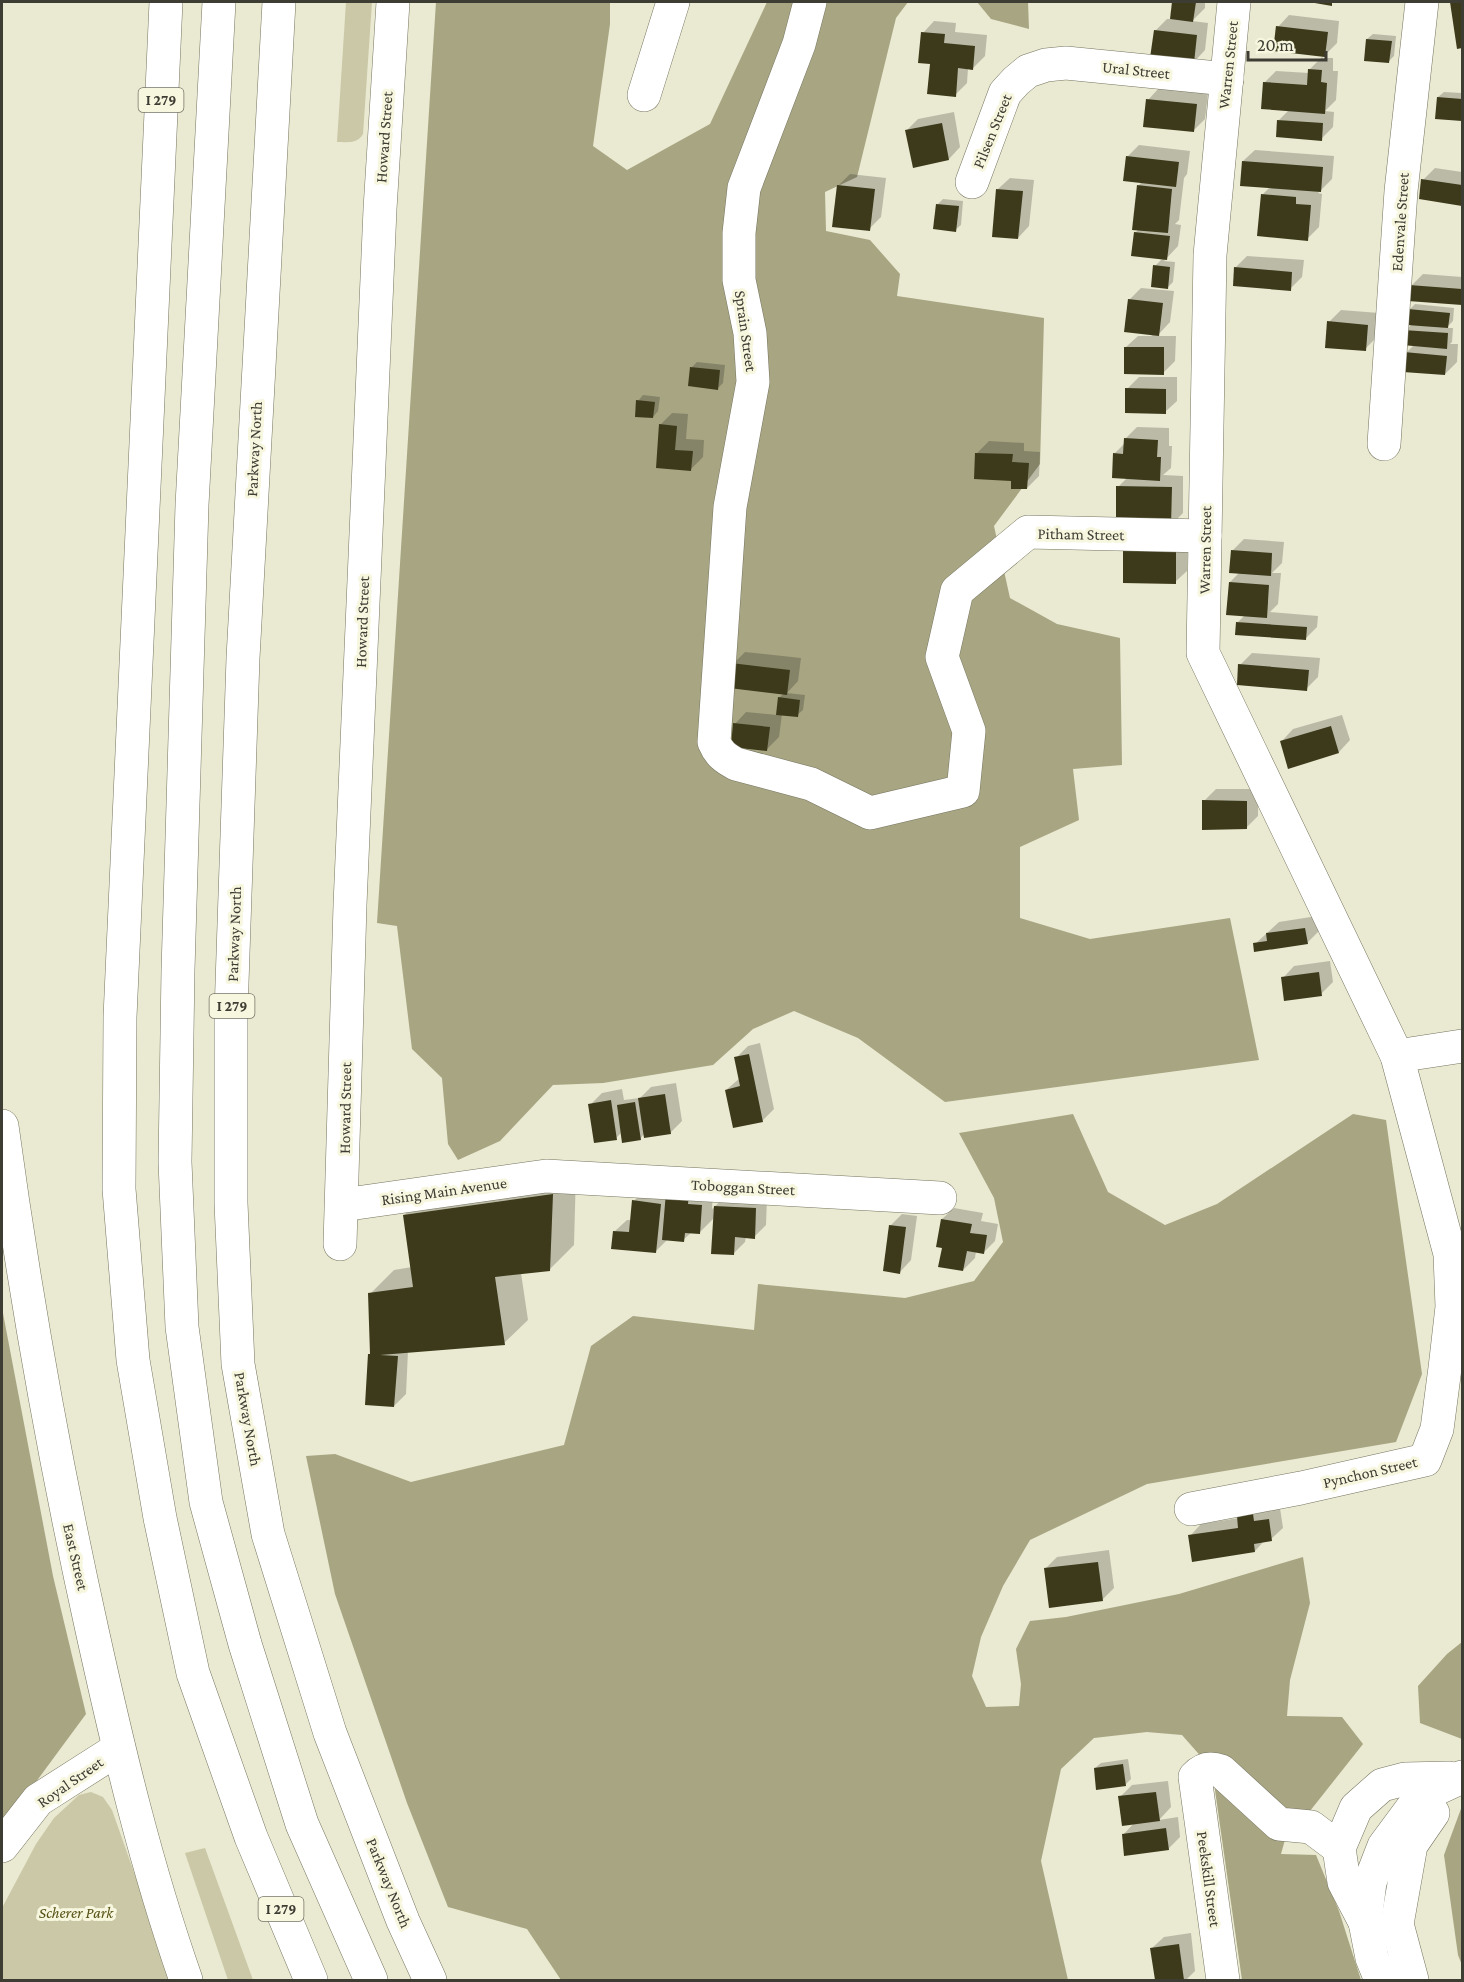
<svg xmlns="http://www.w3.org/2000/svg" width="1464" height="1982" font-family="'Crimson Pro',serif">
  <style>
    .green { fill: #cac8a6 }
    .forest { fill: #a7a582 }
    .shadow { fill: #0003 }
    .building { fill: #3c3a1b }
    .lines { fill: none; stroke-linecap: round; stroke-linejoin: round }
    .minor-casing { stroke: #767560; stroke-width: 34 }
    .major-casing { stroke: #767560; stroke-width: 34 }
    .highway-casing { stroke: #767560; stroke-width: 34 }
    .minor { stroke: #fff; stroke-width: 33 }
    .major { stroke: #fff; stroke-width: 33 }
    .highway { stroke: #fff; stroke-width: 33 }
    .labels { text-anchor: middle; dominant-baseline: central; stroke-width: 6; stroke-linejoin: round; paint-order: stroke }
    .shield { fill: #f7f6de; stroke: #767467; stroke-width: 1.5 }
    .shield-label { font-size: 15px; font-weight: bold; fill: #3e3d34 }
    .street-label { font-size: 16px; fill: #3e3d34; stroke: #f7f6de }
    .park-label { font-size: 16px; font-style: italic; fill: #575318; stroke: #f7f6de }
  </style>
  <rect width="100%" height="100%" fill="#eae9d1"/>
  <g class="green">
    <path d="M346,2H372L363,134C357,144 348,142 337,142Z"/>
    <path d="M91,1792L103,1797L112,1810L172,1980H2V1908L36,1844L54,1818L79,1795Z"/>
    <path d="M205,1848L253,1980H228L185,1853Z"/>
  </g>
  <g class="forest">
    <path d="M436,2H610V24L593,146L627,170L710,124L767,2H908L896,18L857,177L825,192L826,231L870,240L900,274L897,296L1044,318L1040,464L994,526L1010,598L1057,624L1120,638L1122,765L1073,769L1079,820L1020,847V918L1090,939L1230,918L1259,1060L945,1102L858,1038L794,1011L753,1029L713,1065L603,1083L553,1085L500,1141L458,1160L448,1144L442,1078L412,1049L397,926L377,923Z"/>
    <path d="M977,2H1028L1029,29L991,19Z"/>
    <path d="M1073,1114L1108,1192L1165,1225L1217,1204L1353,1114L1386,1120L1422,1374L1396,1442L1147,1484L1030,1540L1003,1586L981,1637L972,1676L986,1707L1019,1706L1021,1684L1016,1649L1030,1621L1066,1617L1179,1594L1303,1557L1310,1603L1290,1680L1287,1716L1342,1717L1363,1744L1306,1816L1286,1836L1281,1854L1316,1855L1339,1911L1361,1980H1242L1212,1769L1182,1735L1147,1732L1094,1738L1061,1769L1041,1861L1068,1980H561L527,1929L448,1907L407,1803L335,1594L306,1456L335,1454L411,1482L564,1445L591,1346L633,1316L754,1330L758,1284L905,1298L974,1281L1003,1242L994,1198L959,1133Z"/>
    <path d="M2,1308L53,1576L86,1714L2,1828Z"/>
    <path d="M1462,1642V1739L1420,1723L1418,1686L1447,1654Z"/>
    <path d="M1462,1806V1965L1458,1955L1444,1855Z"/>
  </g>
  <g class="shadow">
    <path d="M1174,2H1205V8L1192,21L1208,23L1205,50L1194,62L1155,31L1167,19H1172Z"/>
    <path d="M1451,2H1462V47H1458Z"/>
    <path d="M1289,15L1339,21L1337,43L1322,58H1333V71H1338L1336,100L1325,111L1334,112L1333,127L1321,139L1279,120L1289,110L1264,83L1276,71L1309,73L1310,69L1324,55L1278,27Z"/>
    <path d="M934,21L956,23L955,32L987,35L985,56L973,68H968L967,83L955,95L923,33Z"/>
    <path d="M1373,34L1396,36L1394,56L1388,62L1367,39Z"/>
    <path d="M1159,88L1208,93L1205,119L1193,131L1148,100Z"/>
    <path d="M1444,92L1462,93V120L1437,118L1438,97Z"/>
    <path d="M954,112L960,147L949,159L906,131L918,119Z"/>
    <path d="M1139,145L1190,151L1187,174L1184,178L1179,220L1175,224L1181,225L1178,246L1164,261L1175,262L1173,282L1168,287L1155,266L1163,258L1135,233L1139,229L1138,186L1142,182L1127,157Z"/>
    <path d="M1255,150L1334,156L1332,179L1318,193L1322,194L1319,227L1307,239L1263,194L1270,187L1243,161Z"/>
    <path d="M1435,168L1462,172V204L1420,198L1423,180Z"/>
    <path d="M850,174L886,178L881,217L869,229L838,186Z"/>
    <path d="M1010,178L1034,180L1029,226L1018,238L998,189Z"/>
    <path d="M943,199L963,201L961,225L955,230L938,204Z"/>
    <path d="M1247,256L1304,260L1302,277L1290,289L1235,268Z"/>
    <path d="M1423,274L1462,277V303L1410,300L1411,286Z"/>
    <path d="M1141,288L1174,291L1170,322L1157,336H1176L1175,361L1163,373L1126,347L1138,336H1152L1129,300Z"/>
    <path d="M1415,304L1454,308L1453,321L1446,328H1453L1452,342L1450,344H1458L1457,362L1445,374L1406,353L1414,345L1405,331L1412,324L1409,310Z"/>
    <path d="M1341,310L1379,313L1377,337L1365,349L1329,322Z"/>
    <path d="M697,362L725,365L723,383L718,388L692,367Z"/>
    <path d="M1139,377H1177V401L1165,412L1127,389Z"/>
    <path d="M643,395L660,397L658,411L653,417L638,401Z"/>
    <path d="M672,413L688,414L686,439L704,440L703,457L691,469L658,467L660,425Z"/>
    <path d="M1137,427L1169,428V446H1172L1171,468L1163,475L1183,476V513L1171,525L1118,487L1127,478L1114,454L1125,443V439Z"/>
    <path d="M989,441L1024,443V451L1040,452L1039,476L1027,488L1013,479L977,453Z"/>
    <path d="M1188,538L1187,571L1175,582H1124Z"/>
    <path d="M1244,539L1284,542L1282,563L1272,573H1281L1278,604L1270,612L1318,616L1317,627L1305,639L1238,622L1245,615L1230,582L1240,572L1232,551Z"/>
    <path d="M745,652L801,658L798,681L787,693L805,695L803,710L797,715L782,714L779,737L767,749L735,724L746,712L777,715L779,698L784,693L733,664Z"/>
    <path d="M1252,653L1320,658L1318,677L1306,689L1240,665Z"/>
    <path d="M1342,715L1350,740L1339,752L1282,741L1293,729Z"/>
    <path d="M1216,789H1258V816L1246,828L1204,801Z"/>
    <path d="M1317,916L1319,931L1307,943L1255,944L1279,922Z"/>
    <path d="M1330,961L1333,982L1321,994L1283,978L1294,966Z"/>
    <path d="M760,1043L774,1109L762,1121L726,1090L740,1078L736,1058L748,1046Z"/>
    <path d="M676,1083L682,1121L670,1133L644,1134L640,1139L622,1132L616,1138L590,1105L602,1093L622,1089L624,1100L640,1098L651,1087Z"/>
    <path d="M576,1171L574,1245L550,1269L521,1273L528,1320L504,1343L408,1351L406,1394L394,1406L371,1355L370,1294L394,1270L412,1267L404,1215L428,1192Z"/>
    <path d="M645,1189L713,1193L712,1209L727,1195L767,1197L766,1225L754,1237H746L745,1242L733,1254L715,1217L700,1232H692L683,1240L668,1239L655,1252L615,1231L627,1220H631L634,1201Z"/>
    <path d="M954,1208L983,1213L981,1221L998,1224L995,1241L983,1253L976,1251L975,1258L963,1270L943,1247L942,1219Z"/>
    <path d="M902,1214L917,1216L911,1260L900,1272L890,1226Z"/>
    <path d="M1280,1508L1283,1528L1271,1539L1265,1540L1255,1551L1190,1536L1201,1524L1239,1518L1238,1517Z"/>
    <path d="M1109,1550L1114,1588L1102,1600L1045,1569L1057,1557Z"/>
    <path d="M1128,1759L1131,1779L1125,1785L1095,1768L1101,1763Z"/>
    <path d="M1168,1781L1171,1807L1159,1820L1178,1817L1180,1837L1168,1849L1123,1835L1135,1822L1120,1797L1132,1785Z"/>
    <path d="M1191,1933L1195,1971L1186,1980H1156L1152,1948L1164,1937Z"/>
  </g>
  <g class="building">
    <path d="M1172,2H1196L1193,22L1170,19Z"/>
    <path d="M1309,2H1332V6Z"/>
    <path d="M1450,2H1462V48L1457,49Z"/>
    <path d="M1276,26L1328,32L1325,57L1273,51Z"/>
    <path d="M1154,30L1197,35L1194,63L1150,58Z"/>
    <path d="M921,32L945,34L944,43L975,46L973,70L958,68L956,97L927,94L930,64L918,63Z"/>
    <path d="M1366,39L1392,41L1389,63L1364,61Z"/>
    <path d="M1308,69L1322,70L1321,82L1327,83L1325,114L1261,109L1263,82L1307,85Z"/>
    <path d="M1437,97L1462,99V121L1435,119Z"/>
    <path d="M1146,99L1197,104L1194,132L1143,127Z"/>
    <path d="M1277,120L1323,123L1322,141L1276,137Z"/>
    <path d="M942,123L949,160L913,168L905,130Z"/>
    <path d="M1126,156L1179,162L1176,187L1123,181Z"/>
    <path d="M1242,161L1323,167L1321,192L1240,186Z"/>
    <path d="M1421,179L1462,185V206L1419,199Z"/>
    <path d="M837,185L875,189L870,231L832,227Z"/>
    <path d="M1137,185L1172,189L1168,233L1132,230Z"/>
    <path d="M996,189L1023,191L1018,239L992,237Z"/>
    <path d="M1261,194L1296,197V204L1311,205L1308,241L1257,236Z"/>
    <path d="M936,204L959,206L956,232L933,229Z"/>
    <path d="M1134,232L1170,236L1167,260L1131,256Z"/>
    <path d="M1153,265L1170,267L1168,289L1151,287Z"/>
    <path d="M1234,267L1292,272L1291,291L1233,286Z"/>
    <path d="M1409,285L1462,289V305L1408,301Z"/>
    <path d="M1128,299L1163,303L1159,336L1124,332Z"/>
    <path d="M1408,309L1450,313L1448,328L1407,325Z"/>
    <path d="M1327,321L1368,325L1366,351L1325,348Z"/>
    <path d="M1403,330L1448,333L1447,349L1402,345Z"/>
    <path d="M1124,347H1164V375L1124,374Z"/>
    <path d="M1404,352L1447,356L1445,375L1403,372Z"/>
    <path d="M690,367L720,370L718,390L688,386Z"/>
    <path d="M1125,388L1166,389V414L1125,413Z"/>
    <path d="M636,400L655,402L653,418L635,417Z"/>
    <path d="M659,424L677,426L675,450L693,451L691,471L656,468Z"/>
    <path d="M1124,438L1158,440L1157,457H1161L1160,481L1112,478L1113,453L1123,454Z"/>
    <path d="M975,453L1013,454L1012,462L1029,463L1027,489H1011V481L974,479Z"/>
    <path d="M1116,486L1172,487L1171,526H1116Z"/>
    <path d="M1123,549H1176V584L1123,583Z"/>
    <path d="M1231,550L1272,553L1271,576L1229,573Z"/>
    <path d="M1229,582L1269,585L1267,618L1226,615Z"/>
    <path d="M1236,622L1307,627L1306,640L1235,635Z"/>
    <path d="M731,663L790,670L787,695L729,688Z"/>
    <path d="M1238,664L1309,670L1307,691L1237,685Z"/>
    <path d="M778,697L800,700L798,717L776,715Z"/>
    <path d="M733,723L770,727L767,751L731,747Z"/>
    <path d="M1331,726L1339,753L1288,769L1280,741Z"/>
    <path d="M1202,800L1247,801V829L1202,830Z"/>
    <path d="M1305,928L1308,944L1254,952L1253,943L1267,941L1266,933Z"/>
    <path d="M1319,972L1322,996L1284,1001L1281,977Z"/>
    <path d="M749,1054L763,1122L733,1128L725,1090L740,1086L734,1057Z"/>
    <path d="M665,1094L671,1134L644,1138L638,1098Z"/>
    <path d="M611,1100L617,1140L594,1143L588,1104Z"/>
    <path d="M635,1102L641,1140L622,1143L617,1105Z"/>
    <path d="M666,1192L689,1194L688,1204L702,1205L700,1234L685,1233L684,1242L662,1240Z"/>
    <path d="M553,1194L550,1271L495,1277L505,1345L380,1355L398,1356L394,1407L365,1405L368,1354H370L368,1293L413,1287L403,1215Z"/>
    <path d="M632,1200L661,1204L656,1253L611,1249L613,1231L629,1232Z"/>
    <path d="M714,1206L756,1208L755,1239L735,1237L734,1255L711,1254Z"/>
    <path d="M941,1219L972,1224L970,1233L987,1235L984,1254L967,1251L963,1271L938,1267L942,1248L936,1247Z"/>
    <path d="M889,1225L906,1227L900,1274L883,1271Z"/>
    <path d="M1253,1514L1254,1521L1269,1519L1272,1541L1254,1544L1255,1552L1192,1562L1188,1535L1238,1528L1237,1516Z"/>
    <path d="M1098,1562L1103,1601L1049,1608L1044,1568Z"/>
    <path d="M1123,1764L1126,1786L1096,1790L1094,1768Z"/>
    <path d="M1156,1792L1160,1821L1122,1826L1118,1796Z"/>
    <path d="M1166,1828L1169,1850L1124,1856L1122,1834Z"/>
    <path d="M1179,1944L1184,1980H1155L1150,1948Z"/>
  </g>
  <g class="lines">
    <g class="minor-casing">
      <g id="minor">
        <path d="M810,2L799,44L744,188L739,233V280L750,333L753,382L730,507L714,742C719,754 725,758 736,764L811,784L870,813L963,791L969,731L942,657L957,591L1028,532L1205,536"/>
        <path d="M644,95L673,2"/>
        <path d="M972,182L1005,93L1016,81L1028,71L1046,65L1066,63L1227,79"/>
        <path d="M1384,444L1401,191L1422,2"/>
        <path d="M1397,1056L1462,1046"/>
        <path d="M342,1205L546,1176L940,1198"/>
        <path d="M340,1244L350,905L380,209L393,2"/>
        <path d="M1191,1509L1301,1488L1425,1460L1437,1429L1445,1368L1452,1307L1450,1254L1397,1056L1203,653L1210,255L1234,2"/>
        <path d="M2,1846L38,1800L118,1749"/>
        <path d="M1365,1922L1344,1882L1339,1848L1356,1808L1382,1785L1405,1779L1449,1778"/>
        <path d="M1223,1980L1195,1777C1203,1768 1210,1767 1221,1771L1279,1824L1311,1827L1339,1848"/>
        <path d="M1381,1980L1372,1958L1365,1922L1370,1882L1384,1846L1421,1796L1462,1777"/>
        <path d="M1412,1980L1397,1924L1411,1845L1433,1813"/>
      </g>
    </g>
    <g class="major-casing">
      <path id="major" d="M2,1126C25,1295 55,1463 92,1630C118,1748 146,1866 186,1980"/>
    </g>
    <g class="highway-casing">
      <g id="highway">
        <path d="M166,2L120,1017L119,1189L133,1360L160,1518L193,1673L251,1837L311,1980"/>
        <path d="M219,2L192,505L178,970L175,1162L182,1327L206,1502L245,1644L302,1824L371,1980"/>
        <path d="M279,2L243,658L231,1013V1203L238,1364L268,1534L330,1733L403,1921L430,1980"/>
      </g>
    </g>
    <use href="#minor" class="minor"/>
    <use href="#major" class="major"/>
    <use href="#highway" class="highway"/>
  </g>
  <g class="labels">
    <g class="shield">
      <rect x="138.5" y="88" width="45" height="24" rx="4.5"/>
      <rect x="209.5" y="994" width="45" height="24" rx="4.5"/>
      <rect x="258.5" y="1897" width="45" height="24" rx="4.5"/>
    </g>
    <g class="shield-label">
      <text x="161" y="100">I 279</text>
      <text x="232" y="1006">I 279</text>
      <text x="281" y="1909">I 279</text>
    </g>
    <g class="street-label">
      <text transform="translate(1228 65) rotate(-84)">Warren Street</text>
      <text transform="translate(1136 70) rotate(6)">Ural Street</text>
      <text transform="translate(992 131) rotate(-68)">Pilsen Street</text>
      <text transform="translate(384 137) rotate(-86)">Howard Street</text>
      <text transform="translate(1400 222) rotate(-86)">Edenvale Street</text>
      <text transform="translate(746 331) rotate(82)">Sprain Street</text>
      <text transform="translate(254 449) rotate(-87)">Parkway North</text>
      <text transform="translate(1081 534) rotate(1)">Pitham Street</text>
      <text transform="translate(1205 550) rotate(-89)">Warren Street</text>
      <text transform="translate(362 622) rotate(-88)">Howard Street</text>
      <text transform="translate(234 934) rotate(-88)">Parkway North</text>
      <text transform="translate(345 1108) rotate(-89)">Howard Street</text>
      <text transform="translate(743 1187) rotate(3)">Toboggan Street</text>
      <text transform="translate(444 1191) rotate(-8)">Rising Main Avenue</text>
      <text transform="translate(248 1419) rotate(80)">Parkway North</text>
      <text transform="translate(1370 1472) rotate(-13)">Pynchon Street</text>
      <text transform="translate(76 1557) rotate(77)">East Street</text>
      <text transform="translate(70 1782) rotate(-35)">Royal Street</text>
      <text transform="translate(1209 1879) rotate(82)">Peekskill Street</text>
      <text transform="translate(389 1883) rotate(68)">Parkway North</text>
    </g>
    <g class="park-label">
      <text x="76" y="1912">Scherer Park</text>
    </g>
  </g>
  <rect width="1464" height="1982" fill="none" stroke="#3e3d34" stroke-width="6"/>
  <path d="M1248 51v9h78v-9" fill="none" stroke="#3e3d34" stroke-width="3"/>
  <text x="1257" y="51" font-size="18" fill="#3e3d34" stroke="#f7f6de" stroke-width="4.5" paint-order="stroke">20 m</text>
</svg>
